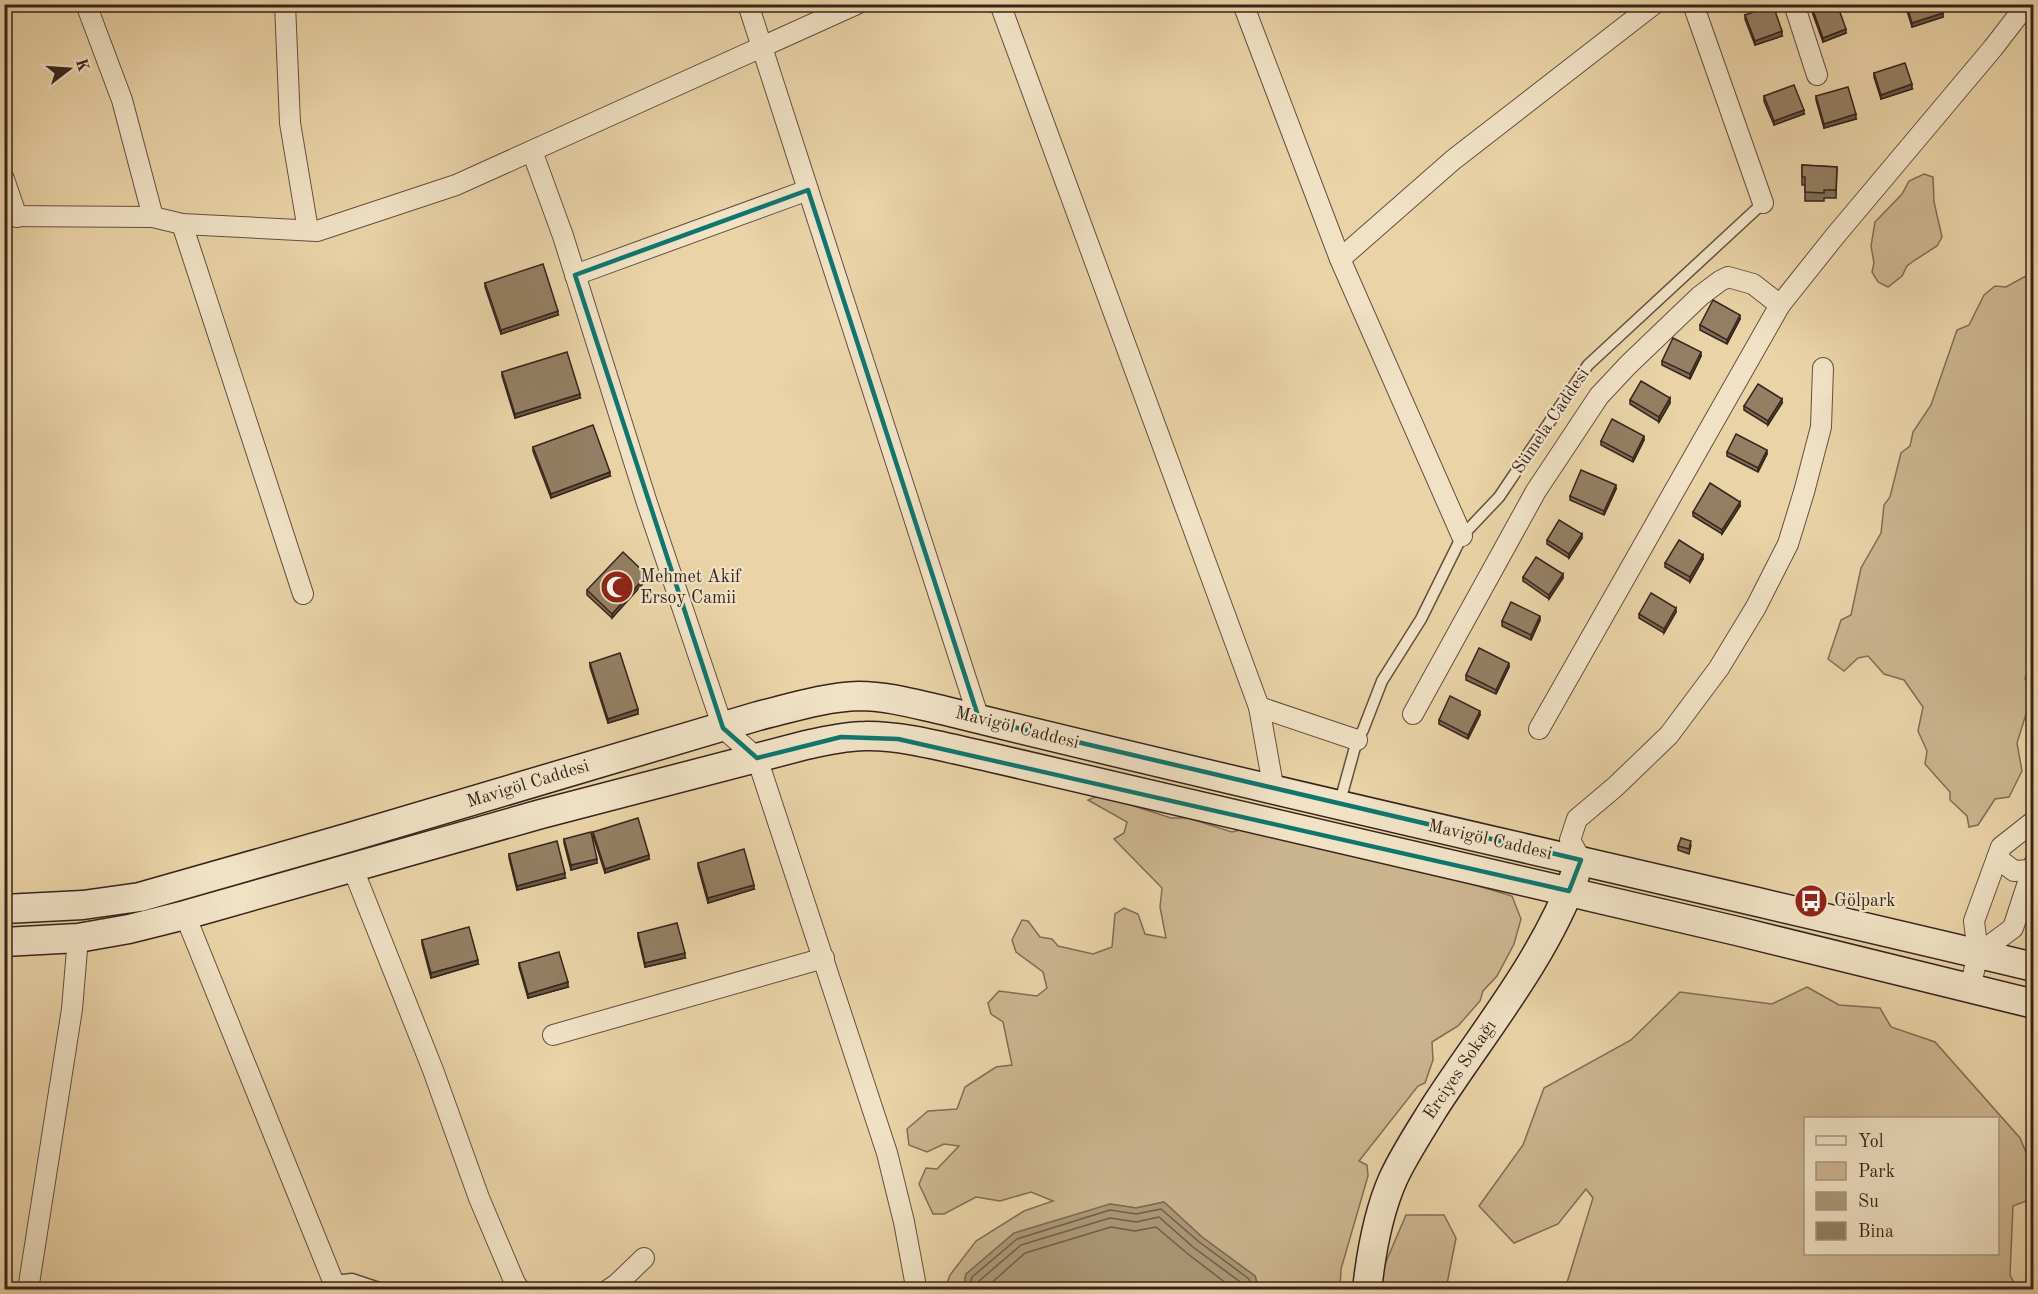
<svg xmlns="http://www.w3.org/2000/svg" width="2038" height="1294" font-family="'Old Standard TT',serif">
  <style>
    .green { fill: #cbb58f; stroke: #816c56; stroke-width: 1.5; fill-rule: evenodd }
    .water { fill: #ac9878; stroke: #7d6a53; stroke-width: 1.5 }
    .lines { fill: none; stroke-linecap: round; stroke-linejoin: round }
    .shore { stroke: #725e4a; stroke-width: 1.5 }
    .lane-casing { stroke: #64503f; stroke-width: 13 }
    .street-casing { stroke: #64503f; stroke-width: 22 }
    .secondary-casing { stroke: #37241c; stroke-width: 31 }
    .lane { stroke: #f1e2c6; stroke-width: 10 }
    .street { stroke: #f1e2c6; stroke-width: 20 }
    .secondary { stroke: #f1e2c6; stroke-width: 28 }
    .wall { fill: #7f6d56; stroke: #37241c; stroke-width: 1.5 }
    .shaded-wall { fill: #685946; stroke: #37241c; stroke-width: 1.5 }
    .building { fill: #947f64; stroke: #37241c; stroke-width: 1.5 }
    .marked { fill: none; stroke: #0f766e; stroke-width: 4.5; stroke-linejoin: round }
    .labels { text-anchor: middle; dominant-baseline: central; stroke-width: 4.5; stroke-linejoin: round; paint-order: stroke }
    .street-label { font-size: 18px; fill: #37241c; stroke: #f1e2c6 }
    .poi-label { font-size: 18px; fill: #37241c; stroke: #f1e2c6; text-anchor: start }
  </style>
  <rect width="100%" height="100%" fill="#e9d3a7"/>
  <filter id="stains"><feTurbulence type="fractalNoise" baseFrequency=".00333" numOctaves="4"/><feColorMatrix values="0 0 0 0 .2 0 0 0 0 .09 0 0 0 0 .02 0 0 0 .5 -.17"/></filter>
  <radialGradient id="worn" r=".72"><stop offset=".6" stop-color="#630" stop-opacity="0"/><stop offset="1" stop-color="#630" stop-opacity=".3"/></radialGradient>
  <g class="green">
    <path d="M1924,174L1933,177L1934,202L1942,237L1937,246L1915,260L1907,266L1902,276L1888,287L1878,282L1872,272L1874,263L1871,246L1875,222L1902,194L1909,181Z"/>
    <path d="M2033,272L2034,649L2025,679L2033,693V710L2026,714L2017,743L2022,771L2009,797L1995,799L1978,825L1969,827L1967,816L1950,800V792L1925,764L1927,751L1918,731L1923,707L1904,680L1884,674L1868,656L1858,658L1844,671L1828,659L1841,620L1851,615L1861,568L1881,533L1884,505L1890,497L1901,453L1910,446L1913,432L1931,405L1957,330L1969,325L1984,295L1995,286L2006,287Z"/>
    <path d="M1100,795L1171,818H1188L1232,832L1244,829L1468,883L1512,896L1521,919L1514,944L1497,976L1483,991L1480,1001L1458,1026L1432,1042L1433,1060L1425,1083L1418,1086L1359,1161L1367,1165L1368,1176L1341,1269L1340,1289H1259L1255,1276L1202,1237L1164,1202L1136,1208L1110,1204L966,1274L963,1289H945L950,1275L976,1241L1024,1211L1053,1201L1031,1192L1000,1201L976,1197L944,1214H933L919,1184L926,1168L937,1169L959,1146L944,1144L927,1152L909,1145L907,1129L928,1111L957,1109L965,1087L996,1067L1012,1065L1003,1022L991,1014L988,1003L999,991L1037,996L1047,988L1043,972L1016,952L1012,940L1022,920L1028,921L1040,937L1052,939L1058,946L1093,954L1112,947L1115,914L1124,908L1138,914L1145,934L1166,938L1160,907L1162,888L1114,839L1124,833L1127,822L1088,800Z"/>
    <path d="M1807,987L1839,1005L1880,1008L1891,1027L1935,1042L2020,1138L2033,1169L2034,1198L2013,1206L2010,1275L2017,1289H1565L1593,1198L1586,1189L1558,1224L1514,1243L1479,1206L1523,1145L1544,1088L1631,1040L1680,992L1772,1004ZM1998,1118V1254H1806V1118Z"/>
    <path d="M1406,1215H1444L1456,1238L1446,1289L1378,1290L1379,1278Z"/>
  </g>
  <path class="water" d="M1164,1202L1202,1237L1255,1276L1259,1289H963L966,1274L1014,1233L1110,1204L1136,1208Z"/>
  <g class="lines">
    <g class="shore">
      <path d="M969,1290L972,1277L1017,1239L1110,1210L1136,1214L1161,1209L1198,1241L1249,1279L1253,1290"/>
      <path d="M977,1290L979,1281L1021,1245L1110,1218L1136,1222L1159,1217L1193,1247L1243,1284L1245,1290"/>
      <path d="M986,1290L988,1286L1025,1253L1111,1227L1135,1231L1156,1227L1188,1254L1235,1290"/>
    </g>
    <g class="lane-casing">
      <g id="lane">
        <path d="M1339,805L1357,740L1363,730L1382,681L1421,619L1462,536L1499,497L1588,365L1763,203"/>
        <path d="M333,1281L352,1279L382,1289"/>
      </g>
    </g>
    <g class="street-casing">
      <g id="street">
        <path d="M86,4L122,100L153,217"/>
        <path d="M285,4L290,123L308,230"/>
        <path d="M748,4L979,719"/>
        <path d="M1000,4L1259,707L1274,791"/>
        <path d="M1243,4L1340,259L1462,536"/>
        <path d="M1693,4L1763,203"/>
        <path d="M1794,4L1817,75"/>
        <path d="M532,151L563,236L647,503L723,728L757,758L887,1153L904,1222L915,1281"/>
        <path d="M4,179L17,217"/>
        <path d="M4,216L153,217L182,224L317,231L456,185L857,4"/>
        <path d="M182,224L303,594"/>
        <path d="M1340,259L1453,160L1654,4"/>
        <path d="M575,275L808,190"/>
        <path d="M1259,707L1357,740"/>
        <path d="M1413,714L1536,491L1599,396L1628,365L1700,296L1720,281L1728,277L1753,284L1780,305"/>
        <path d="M1539,729L1780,305L1835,236L1993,48L2027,4"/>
        <path d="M1997,858L2014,871L2032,870"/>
        <path d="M1581,860L1570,840L1577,819L1615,787L1669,735L1719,668L1756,607L1788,544L1804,492L1821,427L1823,368"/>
        <path d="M353,869L433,1070L479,1198L515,1283L520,1290"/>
        <path d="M185,915L333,1281L334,1290"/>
        <path d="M1978,954L2013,928L2034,864"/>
        <path d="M1970,988L1978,954L1974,921L2001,847L2034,821"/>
        <path d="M553,1035L824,958"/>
        <path d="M28,1290L72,1009L78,938"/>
        <path d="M608,1290L617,1284L644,1258"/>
      </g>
    </g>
    <g class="secondary-casing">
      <g id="secondary">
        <path d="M4,909L83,905L140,897L347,838L758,716C791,708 825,697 859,696C887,696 915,704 942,710C1305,800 1670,880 2034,967"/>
        <path d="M4,942L78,938L129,929L185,915L541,814L806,745C826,741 845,736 865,736C903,735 951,749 989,757L1737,931L2034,1004"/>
        <path d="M1367,1290C1371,1253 1378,1213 1393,1179C1404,1155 1420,1131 1434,1108C1483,1032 1543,961 1575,875"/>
      </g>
    </g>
    <use href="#lane" class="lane"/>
    <use href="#street" class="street"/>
    <use href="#secondary" class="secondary"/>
  </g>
  <g class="wall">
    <path d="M1905,4H1941L1943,17L1912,27Z"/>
    <path d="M1811,5L1846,33L1823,42L1811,9Z"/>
    <path d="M1745,15L1782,36L1755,45L1745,19Z"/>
    <path d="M1874,73L1912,89L1881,99L1874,77Z"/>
    <path d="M1764,96L1804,114L1774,125L1764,101Z"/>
    <path d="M1816,96L1856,119L1824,128L1816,100Z"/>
    <path d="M1802,165L1837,167L1836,198H1824V201H1805V185H1802Z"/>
    <path d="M485,283L558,315L501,334L485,287Z"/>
    <path d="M1740,319L1727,344L1700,330V325Z"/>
    <path d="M1701,356L1690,379L1662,365V361Z"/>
    <path d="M502,372L580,398L515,418L502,376Z"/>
    <path d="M1630,400L1670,403L1659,422L1630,404Z"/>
    <path d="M1782,403L1768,425L1744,410V406Z"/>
    <path d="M1644,440L1633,462L1601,445V441Z"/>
    <path d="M533,447L610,476L551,498L533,451Z"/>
    <path d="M1727,452L1767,454L1758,472L1727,456Z"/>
    <path d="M1616,489L1604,515L1570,500V496Z"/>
    <path d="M1740,506L1722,534L1693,516V512Z"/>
    <path d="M1582,538L1569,558L1547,544V540Z"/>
    <path d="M1703,559L1690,582L1665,567V563Z"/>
    <path d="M1523,577L1563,578L1549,599L1523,581Z"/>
    <path d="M647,579L612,618L587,595V590Z"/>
    <path d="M1676,612L1664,633L1639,618V614Z"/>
    <path d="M1540,620L1531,640L1502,626V621Z"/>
    <path d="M590,663L638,714L608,723L590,667Z"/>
    <path d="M1509,667L1496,694L1466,680V675Z"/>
    <path d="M1480,715L1468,739L1439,724V720Z"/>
    <path d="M593,832L649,859L605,873L593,836Z"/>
    <path d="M564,839L597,863L571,870L564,843Z"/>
    <path d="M1691,845L1689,854L1678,850V846Z"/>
    <path d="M509,854L565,878L517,890L509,858Z"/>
    <path d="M698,863L754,889L708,903L698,867Z"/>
    <path d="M638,933L685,958L645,967L638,937Z"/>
    <path d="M422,940L478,964L431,978L422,944Z"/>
    <path d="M519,963L568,987L528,998L519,967Z"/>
  </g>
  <g class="shaded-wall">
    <path d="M1943,13V17L1912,27V23Z"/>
    <path d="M1846,29V33L1823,42V38Z"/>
    <path d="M1782,31V36L1755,45V41Z"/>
    <path d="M1912,84V89L1881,99V95Z"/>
    <path d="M1804,110V114L1774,125V121Z"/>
    <path d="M1856,114V119L1824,128V124Z"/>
    <path d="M558,311V315L501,334V330Z"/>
    <path d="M1740,315V319L1727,344V340Z"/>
    <path d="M1701,352V356L1690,379V374Z"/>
    <path d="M580,394V398L515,418V414Z"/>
    <path d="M1670,398V403L1659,422V417Z"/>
    <path d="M1782,399V403L1768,425V421Z"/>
    <path d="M1644,436V440L1633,462V458Z"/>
    <path d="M1767,450V454L1758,472V468Z"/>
    <path d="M610,472V476L551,498V494Z"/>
    <path d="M1616,485V489L1604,515V511Z"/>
    <path d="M1740,502V506L1722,534V530Z"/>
    <path d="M1582,534V538L1569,558V554Z"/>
    <path d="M1703,555V559L1690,582V577Z"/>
    <path d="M1563,574V578L1549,599V595Z"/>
    <path d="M647,575V579L612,618V614Z"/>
    <path d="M1676,608V612L1664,633V629Z"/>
    <path d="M1540,616V620L1531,640V635Z"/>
    <path d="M1509,663V667L1496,694V690Z"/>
    <path d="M638,709V714L608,723V719Z"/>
    <path d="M1480,711V715L1468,739V735Z"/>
    <path d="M649,855V859L605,873V869Z"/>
    <path d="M597,859V863L571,870V865Z"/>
    <path d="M565,873V878L517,890V886Z"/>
    <path d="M754,885V889L708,903V898Z"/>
    <path d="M685,953V958L645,967V963Z"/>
    <path d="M478,960V964L431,978V973Z"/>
    <path d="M568,982V987L528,998V994Z"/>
  </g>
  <g class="building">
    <path d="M1813,4H1837L1846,29L1823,38L1811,5Z"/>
    <path d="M1906,4H1941L1943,13L1912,23Z"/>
    <path d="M1773,5L1782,31L1755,41L1745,15Z"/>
    <path d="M1905,63L1912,84L1881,95L1874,73Z"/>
    <path d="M1794,85L1804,110L1774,121L1764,96Z"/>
    <path d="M1848,87L1856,114L1824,124L1816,96Z"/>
    <path d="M1802,165L1837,167L1836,190H1824V193L1805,192V177H1802Z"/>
    <path d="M543,264L558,311L501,330L485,283Z"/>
    <path d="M1713,300L1740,315L1727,340L1700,325Z"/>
    <path d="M1673,338L1701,352L1690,374L1662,361Z"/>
    <path d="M567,352L580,394L515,414L502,372Z"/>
    <path d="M1641,381L1670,398L1659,417L1630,400Z"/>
    <path d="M1758,384L1782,399L1768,421L1744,406Z"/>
    <path d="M1612,419L1644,436L1633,458L1601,441Z"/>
    <path d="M593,425L610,472L551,494L533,447Z"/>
    <path d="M1736,434L1767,450L1758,468L1727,452Z"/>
    <path d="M1581,470L1616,485L1604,511L1570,496Z"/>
    <path d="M1710,483L1740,502L1722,530L1693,512Z"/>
    <path d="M1559,520L1582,534L1569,554L1547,540Z"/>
    <path d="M1679,540L1703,555L1690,577L1665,563Z"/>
    <path d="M623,552L647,575L612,614L587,590Z"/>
    <path d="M1536,557L1563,574L1549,595L1523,577Z"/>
    <path d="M1651,593L1676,608L1664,629L1639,614Z"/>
    <path d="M1511,602L1540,616L1531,635L1502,621Z"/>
    <path d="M1479,648L1509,663L1496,690L1466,675Z"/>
    <path d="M620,653L638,709L608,719L590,663Z"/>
    <path d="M1450,696L1480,711L1468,735L1439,720Z"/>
    <path d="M638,818L649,855L605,869L593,832Z"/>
    <path d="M591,832L597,859L571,865L564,839Z"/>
    <path d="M1681,838L1691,841L1689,849L1678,846Z"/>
    <path d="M557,841L565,873L517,886L509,854Z"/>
    <path d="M744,849L754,885L708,898L698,863Z"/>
    <path d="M677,923L685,953L645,963L638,933Z"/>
    <path d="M469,927L478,960L431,973L422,940Z"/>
    <path d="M559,952L568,982L528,994L519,963Z"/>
  </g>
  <path class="marked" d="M808,190L979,719L1581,860L1569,891L898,739L841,737L757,758L723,728L575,275Z"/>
  <defs>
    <g id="mosque-disc" transform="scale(1.725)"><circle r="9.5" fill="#8f2418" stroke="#f1e2c6"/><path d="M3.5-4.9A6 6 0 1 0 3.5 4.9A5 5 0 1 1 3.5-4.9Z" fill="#fff"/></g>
    <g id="bus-disc" transform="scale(1.725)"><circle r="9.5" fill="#8f2418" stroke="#f1e2c6"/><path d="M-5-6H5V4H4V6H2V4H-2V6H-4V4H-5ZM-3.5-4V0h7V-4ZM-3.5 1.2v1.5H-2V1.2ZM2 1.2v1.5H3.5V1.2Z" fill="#fff"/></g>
  </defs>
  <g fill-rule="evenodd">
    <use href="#mosque-disc" x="617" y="587"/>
    <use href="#bus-disc" x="1811" y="901"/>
  </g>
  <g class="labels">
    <g class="street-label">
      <text transform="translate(1551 421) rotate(-56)">Sümela Caddesi</text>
      <text transform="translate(1017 728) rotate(14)">Mavigöl Caddesi</text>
      <text transform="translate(528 784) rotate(-17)">Mavigöl Caddesi</text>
      <text transform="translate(1490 840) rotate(13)">Mavigöl Caddesi</text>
      <text transform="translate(1460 1070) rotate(-56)">Erciyes Sokağı</text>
    </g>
    <g class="poi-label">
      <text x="640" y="577">Mehmet Akif<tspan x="640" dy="21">Ersoy Camii</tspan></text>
      <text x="1834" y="901">Gölpark</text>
    </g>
  </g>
  <rect width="2038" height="1294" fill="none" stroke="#e9d3a7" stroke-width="24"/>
  <rect x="6" y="6" width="2026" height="1282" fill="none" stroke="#37241c" stroke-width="3"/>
  <rect x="12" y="12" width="2014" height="1270" fill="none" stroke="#37241c" stroke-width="1.5"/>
  <rect x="1804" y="1117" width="195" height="138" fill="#f1e2c6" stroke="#a79682" stroke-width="1.5"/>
  <rect x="1816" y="1136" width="30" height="9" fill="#f1e2c6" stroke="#a79682" stroke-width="1.5"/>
  <text x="1858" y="1147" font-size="18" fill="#37241c">Yol</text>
  <rect x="1816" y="1162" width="30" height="18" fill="#cbb58f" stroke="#a79682" stroke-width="1.5"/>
  <text x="1858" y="1177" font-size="18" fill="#37241c">Park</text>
  <rect x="1816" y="1192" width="30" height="18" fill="#ac9878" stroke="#a79682" stroke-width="1.5"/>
  <text x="1858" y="1207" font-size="18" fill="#37241c">Su</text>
  <rect x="1816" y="1222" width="30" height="18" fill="#947f64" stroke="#a79682" stroke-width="1.5"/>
  <text x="1858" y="1237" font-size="18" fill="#37241c">Bina</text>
  <g transform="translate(69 69) rotate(73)" stroke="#f1e2c6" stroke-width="4.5" paint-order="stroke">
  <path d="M0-4.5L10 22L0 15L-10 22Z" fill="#37241c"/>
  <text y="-9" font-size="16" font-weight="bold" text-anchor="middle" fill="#37241c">K</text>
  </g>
  <rect width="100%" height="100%" filter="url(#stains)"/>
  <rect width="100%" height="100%" fill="url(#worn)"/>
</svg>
